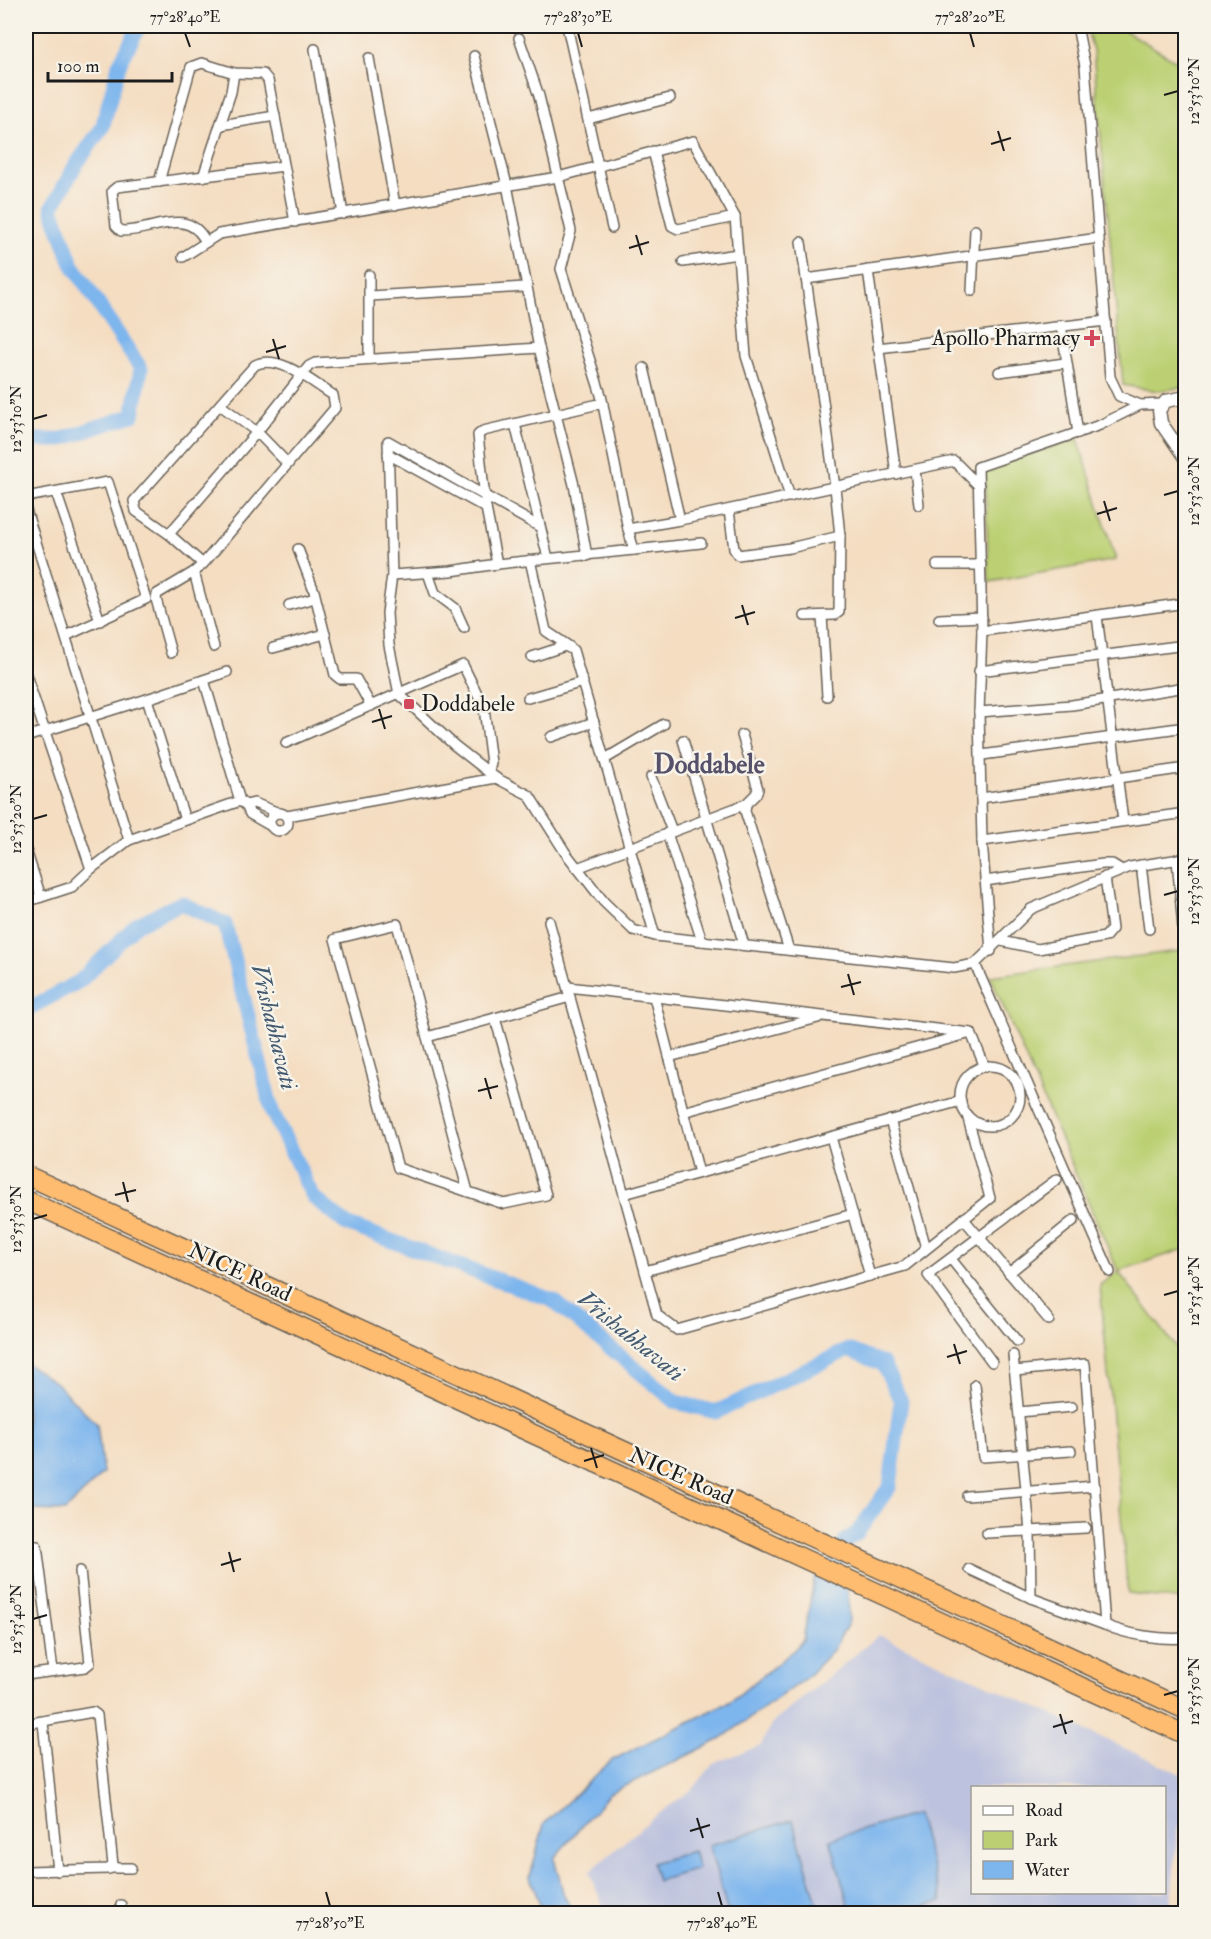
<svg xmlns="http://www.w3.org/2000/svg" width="1211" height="1939" font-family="'IM FELL Double Pica',serif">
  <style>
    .industrial { fill: #bdc3de; fill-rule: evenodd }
    .green { fill: #bcd073; stroke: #6c7648; stroke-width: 1.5 }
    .water { fill: #7db5ed; stroke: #4c6884; stroke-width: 1.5 }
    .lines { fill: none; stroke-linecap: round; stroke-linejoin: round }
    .river { stroke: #7db5ed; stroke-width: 15 }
    .minor-casing { stroke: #686056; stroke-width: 12 }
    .tertiary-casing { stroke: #686056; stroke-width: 15 }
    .motorway-casing { stroke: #686056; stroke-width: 21 }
    .minor { stroke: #fff; stroke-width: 9 }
    .tertiary { stroke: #fff; stroke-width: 12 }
    .motorway { stroke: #febc70; stroke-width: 18 }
    .ticks { fill: none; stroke: #1c1c1c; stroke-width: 2 }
    .poi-dot { fill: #d1495b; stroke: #f7f3e8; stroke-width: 2 }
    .labels { text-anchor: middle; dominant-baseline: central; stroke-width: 5; stroke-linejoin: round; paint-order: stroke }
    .poi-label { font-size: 22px; fill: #1c1c1c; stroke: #f7f3e8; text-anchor: end }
    .street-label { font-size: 22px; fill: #1c1c1c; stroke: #f7f3e8 }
    .water-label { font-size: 24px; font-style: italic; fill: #435970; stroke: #f7f3e8 }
    .quarter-label { font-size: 26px; font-weight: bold; fill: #56516a; stroke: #f7f3e8 }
    .neatline { fill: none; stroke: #1c1c1c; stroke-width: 2 }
    .ticks-label { font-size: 15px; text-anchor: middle; fill: #1c1c1c }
  </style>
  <rect width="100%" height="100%" fill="#f7f3e8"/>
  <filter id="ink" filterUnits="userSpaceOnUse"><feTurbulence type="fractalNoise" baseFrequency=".0167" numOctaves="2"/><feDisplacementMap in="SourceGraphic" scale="12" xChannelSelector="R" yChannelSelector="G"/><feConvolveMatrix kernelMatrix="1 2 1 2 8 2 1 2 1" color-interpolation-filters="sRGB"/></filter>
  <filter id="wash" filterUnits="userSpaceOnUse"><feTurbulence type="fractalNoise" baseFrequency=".008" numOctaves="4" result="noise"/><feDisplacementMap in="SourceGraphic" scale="24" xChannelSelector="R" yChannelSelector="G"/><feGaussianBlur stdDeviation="1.35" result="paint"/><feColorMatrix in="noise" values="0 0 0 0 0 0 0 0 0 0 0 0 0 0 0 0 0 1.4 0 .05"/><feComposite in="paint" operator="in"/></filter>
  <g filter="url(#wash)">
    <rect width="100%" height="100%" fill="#f4ddc1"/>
    <path class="industrial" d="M879,1635L1185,1776V1825L1178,1826L1170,1913H606L589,1872L654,1817L693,1789L713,1764L761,1745L771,1724ZM972,1788H1164V1892H972Z"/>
    <g class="green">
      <path d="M1086,26H1117L1185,66V387L1157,391L1123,385L1093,50Z"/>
      <path d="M1078,439L1116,560L989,582L985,476L990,466Z"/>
      <path d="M1185,950V1249L1118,1271L1185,1359V1600L1128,1594L1100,1285L1118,1271L990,976Z"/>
    </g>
    <g class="water">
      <path d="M26,1363L56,1383L97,1424L103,1473L65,1511L26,1510Z"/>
      <path d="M815,1576L848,1589L849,1621L834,1649L807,1677L719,1740L610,1793L554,1858L564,1896L574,1913H543L530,1877L544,1824L612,1760L731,1701L793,1651L803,1640Z"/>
      <path d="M917,1814L942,1901L899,1913H851L830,1839Z"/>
      <path d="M793,1820L817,1903L780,1913H728L709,1845Z"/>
      <path d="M693,1851L698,1869L657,1881L652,1863Z"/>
    </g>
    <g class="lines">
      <g class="river">
        <path d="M26,440H59L133,415L141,369L72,264L52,208L75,166L102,128L119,65L139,26"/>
        <path d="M26,1010L80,981L136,925L181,903L225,924L272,1111L313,1197L346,1224L552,1300L676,1402L716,1412L848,1350L883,1364L901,1401L890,1486L857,1533L846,1540L827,1582"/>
      </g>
    </g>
  </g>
  <g filter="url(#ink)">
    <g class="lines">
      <g class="minor-casing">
        <g id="minor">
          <path d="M567,26L612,228"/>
          <path d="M1077,26L1085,66L1110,377L1119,396L1140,405L1162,404"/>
          <path d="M519,38L539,96L571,231L561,269L601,395L628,529"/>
          <path d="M315,49L343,214"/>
          <path d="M474,56L507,185L539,348L574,485L587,556"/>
          <path d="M369,58L395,205"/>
          <path d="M588,119L670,98"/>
          <path d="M221,125L275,116"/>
          <path d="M653,151L672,226L678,229L735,217"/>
          <path d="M203,177L231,92L234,73"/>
          <path d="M159,182L191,67L202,63L234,73L263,74L268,80L295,222"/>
          <path d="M206,242C187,205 153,232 121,231L116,226L112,191L117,187L284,166"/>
          <path d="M801,242L835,487L840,536L839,612L835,615L805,616"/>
          <path d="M183,257L219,234L558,177L693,141L735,217L746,356L790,497"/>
          <path d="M683,262L738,254"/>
          <path d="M868,270L896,474"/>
          <path d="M806,279L1099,238"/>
          <path d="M972,291L975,230"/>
          <path d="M370,296L525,287"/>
          <path d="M1061,325L1078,433"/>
          <path d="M878,348L1106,321"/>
          <path d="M369,359V275"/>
          <path d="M644,368L680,520"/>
          <path d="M999,372L1065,363"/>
          <path d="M220,405L257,432L288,464"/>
          <path d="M515,424L548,558"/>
          <path d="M388,454L486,508"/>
          <path d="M915,470L919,505"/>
          <path d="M56,492L100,621"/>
          <path d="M26,497L108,482L146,599L66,636"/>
          <path d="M26,510L129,840"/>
          <path d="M729,510L734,549L738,555L790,548L840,536"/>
          <path d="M540,527L388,441L392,575L387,613L389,645L399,694L454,745L496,778L529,795L565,852L604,902L633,930L655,936L954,968L975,964L1031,909L1130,867L1186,858"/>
          <path d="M169,534L257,432L309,366L315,363L539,348"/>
          <path d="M298,549L314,591L335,675L340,679H356L371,706"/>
          <path d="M634,550L701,543"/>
          <path d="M530,560L546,631L570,647"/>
          <path d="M497,564L486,508L478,435L483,431L603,403"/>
          <path d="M937,565H981"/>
          <path d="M194,572L214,647"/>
          <path d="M428,573L435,593L455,608L464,628"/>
          <path d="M392,575L451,571L497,564L634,550L628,529L680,520L954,461L979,486"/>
          <path d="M289,605L315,598"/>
          <path d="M822,616L827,696"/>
          <path d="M1097,616L1123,821"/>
          <path d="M939,619L982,617"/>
          <path d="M982,631L1186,603"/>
          <path d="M273,648L325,634"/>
          <path d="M171,653L156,599L157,594L194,572L203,564L335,408L333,395C313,383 279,353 255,365L134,501L136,511L169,534L203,564"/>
          <path d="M532,657L565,646L573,650L655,936"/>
          <path d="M979,671L1186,645"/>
          <path d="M26,675L91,869"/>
          <path d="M204,680L240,801"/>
          <path d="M528,698L583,682"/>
          <path d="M147,699L227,672"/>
          <path d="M979,712L1072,705L1186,687"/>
          <path d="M742,735L758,789L756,794L746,804L745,811L789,950"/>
          <path d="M26,737L147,699L185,820"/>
          <path d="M551,737L594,722"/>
          <path d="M683,740L744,945"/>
          <path d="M286,743L463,665L484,708L491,763L489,771"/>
          <path d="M982,755L1186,727"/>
          <path d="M605,759L664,724"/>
          <path d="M651,777L672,831"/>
          <path d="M981,798L1186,768"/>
          <circle cx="279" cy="822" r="9"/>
          <path d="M287,816L496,778"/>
          <path d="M271,826L250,814L246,805L254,803L279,813"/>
          <path d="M667,833L702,941"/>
          <path d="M982,841L979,712L982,631L978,467L1100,425L1140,405"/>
          <path d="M26,850L41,897"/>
          <path d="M1177,859L1183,928"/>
          <path d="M1141,865L1149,929"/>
          <path d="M577,868L746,804"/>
          <path d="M985,881L1103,864H1112L1122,870"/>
          <path d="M26,902L72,887L91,869L129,840L240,801L246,805"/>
          <path d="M549,921L657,1315L677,1330L905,1266L990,1198L967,1115"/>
          <path d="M1001,941L1038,949L1105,937L1112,929L1105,877"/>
          <path d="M991,951L982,841L1186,813"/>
          <path d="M975,964L1110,1272"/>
          <path d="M568,987L971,1033"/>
          <path d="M654,997L699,1173"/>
          <path d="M427,1037L570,997"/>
          <path d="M669,1057L818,1018"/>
          <circle cx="990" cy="1096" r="30"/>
          <path d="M683,1112L971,1033L985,1067"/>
          <path d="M890,1120L926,1248"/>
          <path d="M831,1137L870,1276"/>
          <path d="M468,1192L397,924L335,939L398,1168L504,1204L546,1195L495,1018"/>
          <path d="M624,1194L961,1101"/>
          <path d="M963,1218L1049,1320"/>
          <path d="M951,1259L1017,1341"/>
          <path d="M645,1271L853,1214"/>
          <path d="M1009,1273L1074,1220"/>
          <path d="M1013,1355L1030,1531L1031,1598"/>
          <path d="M992,1362L928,1275L1057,1179"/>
          <path d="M1015,1371L1085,1364L1105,1625C1128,1635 1160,1640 1186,1638"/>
          <path d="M975,1385L983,1457L1071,1451"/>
          <path d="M1019,1412L1072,1407"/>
          <path d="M967,1496L1095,1486"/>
          <path d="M987,1533L1086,1528"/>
          <path d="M26,1547L37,1546L53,1671"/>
          <path d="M969,1569L1031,1598L1105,1625"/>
          <path d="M26,1675L85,1667L90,1663L80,1571"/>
          <path d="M43,1722L58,1871"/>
          <path d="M26,1724L93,1712L97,1715L113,1865L109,1869L26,1871"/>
          <path d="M110,1868H131"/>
          <path d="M121,1905V1914"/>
          <path d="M499,1912V1914"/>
        </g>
      </g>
      <g class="tertiary-casing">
        <path id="tertiary" d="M1186,397L1166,401L1159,410L1161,423L1186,459"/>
      </g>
      <g class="motorway-casing">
        <g id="motorway">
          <path d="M26,1175L1186,1710"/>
          <path d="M26,1200L1186,1735"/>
        </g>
      </g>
      <use href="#minor" class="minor"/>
      <use href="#tertiary" class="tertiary"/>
      <use href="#motorway" class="motorway"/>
    </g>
  </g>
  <path class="ticks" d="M185,33L190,47M578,33L582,47M970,33L974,47M1164,95L1178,91M998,131L1004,151M991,144L1011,138M636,235L642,255M629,248L649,242M273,339L279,359M266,352L286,346M33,419L47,415M1164,495L1178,491M1104,501L1110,521M1097,514L1117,508M742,605L748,625M735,618L755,612M379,709L385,729M372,722L392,716M33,819L47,815M1164,895L1178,891M848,974L854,995M841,987L861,982M485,1078L491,1099M478,1091L498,1086M123,1182L128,1202M115,1195L136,1190M33,1219L47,1215M1164,1295L1178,1291M954,1344L960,1364M947,1357L967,1351M591,1448L597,1468M584,1461L604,1455M229,1552L234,1572M221,1565L241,1559M33,1619L47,1615M1164,1695L1178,1691M1060,1714L1066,1734M1053,1727L1073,1721M697,1818L703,1838M690,1831L710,1825M326,1892L330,1906M718,1892L722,1906"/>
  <g class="poi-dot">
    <path d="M1089 329h6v6h6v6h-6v6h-6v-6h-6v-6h6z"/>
    <rect x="403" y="698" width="12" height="12" rx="3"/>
  </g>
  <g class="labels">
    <g class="poi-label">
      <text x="1080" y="338">Apollo Pharmacy</text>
      <text x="421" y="704" text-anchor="start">Doddabele</text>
    </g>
    <g class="street-label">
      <text transform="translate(240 1272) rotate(25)">NICE Road</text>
      <text transform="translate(681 1476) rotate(24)">NICE Road</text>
    </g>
    <g class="water-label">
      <text transform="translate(274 1027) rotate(76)">Vrishabhavati</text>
      <text transform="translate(631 1336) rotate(39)">Vrishabhavati</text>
    </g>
    <g class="quarter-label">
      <text x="709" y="765">Doddabele</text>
    </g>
  </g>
  <rect width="1211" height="1939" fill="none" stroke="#f7f3e8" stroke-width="66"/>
  <rect x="971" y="1786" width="195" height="108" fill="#f7f3e8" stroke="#9f9d96" stroke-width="1.5"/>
  <rect x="983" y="1806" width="30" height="9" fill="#ffffff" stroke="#9f9d96" stroke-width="1.5"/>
  <text x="1025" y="1816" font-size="18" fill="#1c1c1c">Road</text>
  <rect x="983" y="1831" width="30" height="18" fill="#bcd073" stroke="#9f9d96" stroke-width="1.5"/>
  <text x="1025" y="1846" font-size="18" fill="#1c1c1c">Park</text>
  <rect x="983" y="1861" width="30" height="18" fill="#7db5ed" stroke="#9f9d96" stroke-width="1.5"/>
  <text x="1025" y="1876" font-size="18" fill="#1c1c1c">Water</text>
  <path d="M48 72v9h124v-9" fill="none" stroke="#1c1c1c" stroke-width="3"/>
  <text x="57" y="72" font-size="18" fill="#1c1c1c" stroke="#f7f3e8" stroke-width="4.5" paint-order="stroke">100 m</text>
  <rect x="33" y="33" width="1145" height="1873" class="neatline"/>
  <g class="ticks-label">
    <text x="185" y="22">77°28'40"E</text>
    <text x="578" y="22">77°28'30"E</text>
    <text x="970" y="22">77°28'20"E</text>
    <text transform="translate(1194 91) rotate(-90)" y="5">12°53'10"N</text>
    <text transform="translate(16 419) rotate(-90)" y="5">12°53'10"N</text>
    <text transform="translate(1194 491) rotate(-90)" y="5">12°53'20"N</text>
    <text transform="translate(16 819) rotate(-90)" y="5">12°53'20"N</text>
    <text transform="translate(1194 891) rotate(-90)" y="5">12°53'30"N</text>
    <text transform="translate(16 1219) rotate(-90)" y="5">12°53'30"N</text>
    <text transform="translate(1194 1291) rotate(-90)" y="5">12°53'40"N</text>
    <text transform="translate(16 1619) rotate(-90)" y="5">12°53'40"N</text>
    <text transform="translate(1194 1691) rotate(-90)" y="5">12°53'50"N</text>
    <text x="330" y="1928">77°28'50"E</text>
    <text x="722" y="1928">77°28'40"E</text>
  </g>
</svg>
